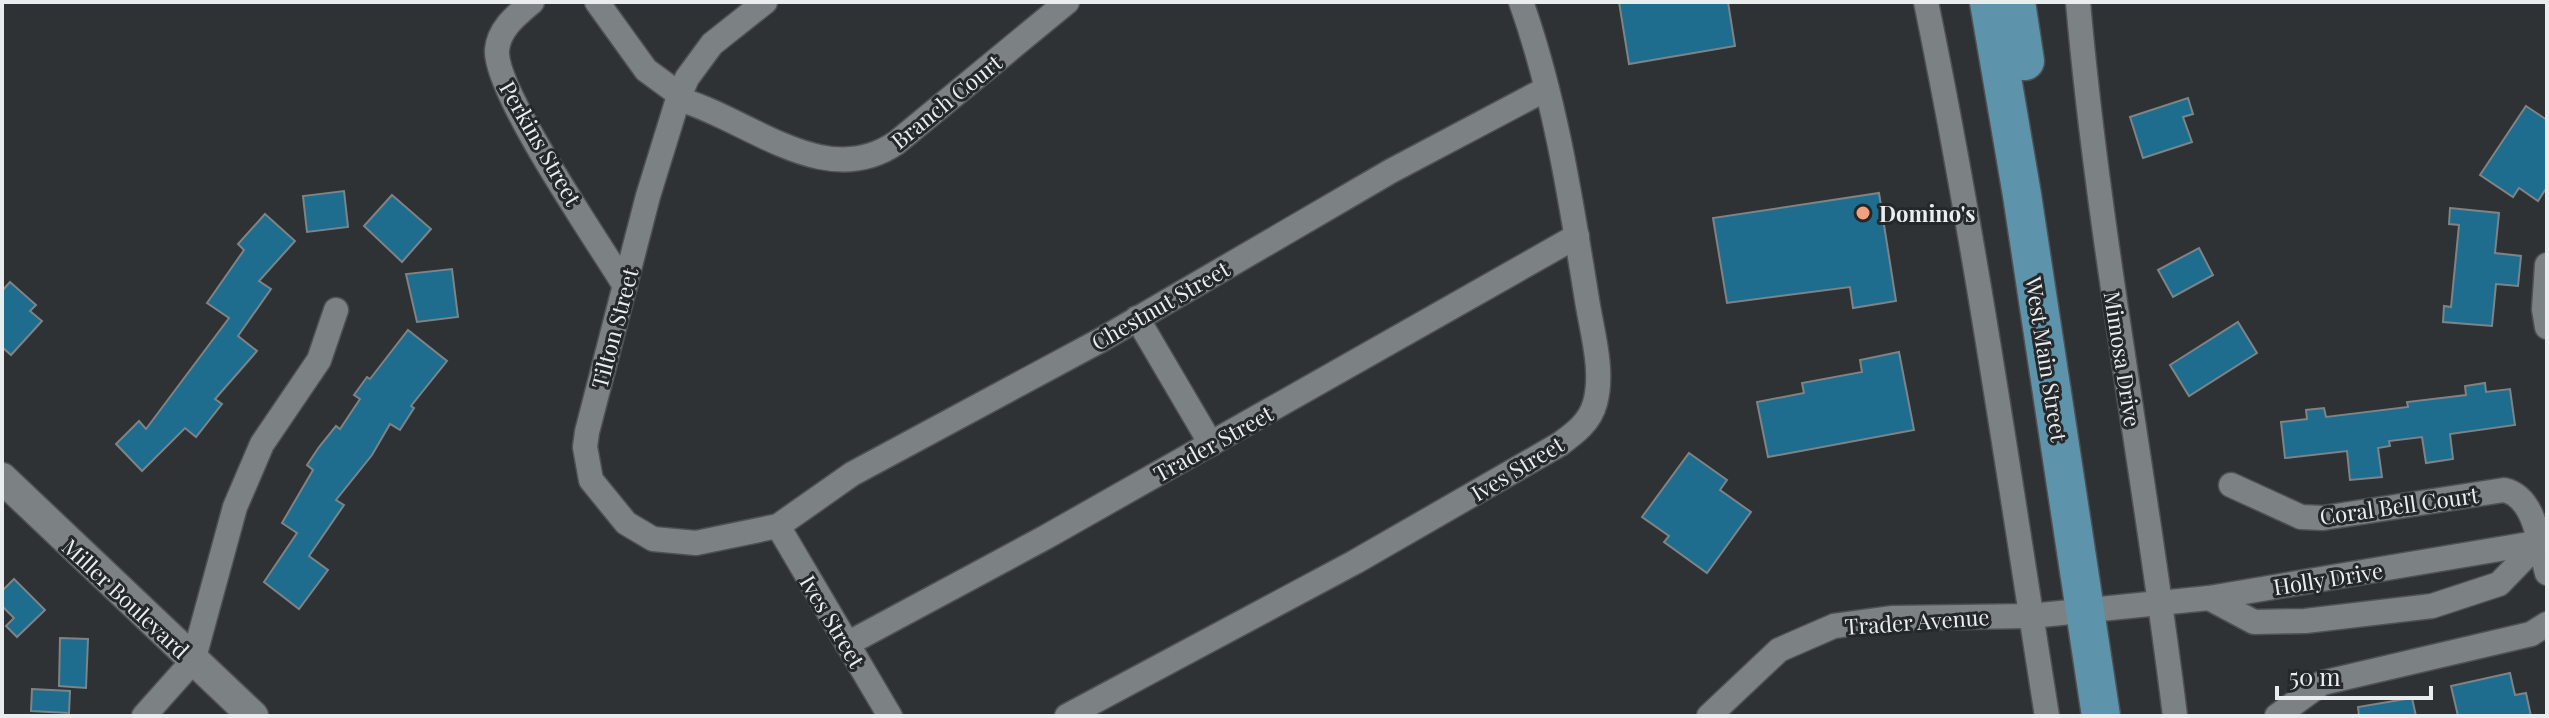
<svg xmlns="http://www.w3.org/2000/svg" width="2549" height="718" font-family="'Playfair Display',serif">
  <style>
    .building { fill: #1e6d8e; stroke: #7e8385; stroke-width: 2 }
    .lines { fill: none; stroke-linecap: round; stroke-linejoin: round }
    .minor-casing { stroke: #4d5153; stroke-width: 27 }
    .tertiary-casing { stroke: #4d5153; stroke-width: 33 }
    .primary-casing { stroke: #4d5153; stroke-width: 41 }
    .minor { stroke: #7c8183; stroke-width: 24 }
    .tertiary { stroke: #7c8183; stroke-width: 30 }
    .primary { stroke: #5d93ab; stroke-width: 38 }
    .poi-dot { fill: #f2a080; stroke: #24282b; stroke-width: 3 }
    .labels { text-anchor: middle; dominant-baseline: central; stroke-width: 6; stroke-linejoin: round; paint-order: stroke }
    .street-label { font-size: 22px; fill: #eaedee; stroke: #24282b }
    .poi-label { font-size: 22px; font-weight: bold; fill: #eaedee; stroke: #24282b; text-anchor: start }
  </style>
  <rect width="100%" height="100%" fill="#2e3235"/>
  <g class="building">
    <path d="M1619,2H1728L1735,46L1629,64Z"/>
    <path d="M2188,98L2193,114L2183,117L2192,142L2143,158L2130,117Z"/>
    <path d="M2526,106L2547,120V187L2538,201L2519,188L2513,197L2480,175Z"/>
    <path d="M344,191L348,227L307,232L303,196Z"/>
    <path d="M1879,193L1896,301L1853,308L1850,287L1727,303L1713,218Z"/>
    <path d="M392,195L431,229L402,262L364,226Z"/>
    <path d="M2450,208L2499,213L2495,253L2521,256L2518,286L2496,284L2492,326L2443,322L2444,306L2451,307L2459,225L2449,224Z"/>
    <path d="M265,214L295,241L259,281L271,289L238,336L257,351L215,399L222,404L196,437L185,428L142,471L116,444L139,421L146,429L229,318L207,303L244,250L238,244Z"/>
    <path d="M2199,248L2213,275L2173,297L2158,270Z"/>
    <path d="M452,269L458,317L417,322L406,274Z"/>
    <path d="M10,282L36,305L30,311L42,321L11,355L2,347V291Z"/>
    <path d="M2238,322L2257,353L2189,396L2170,365Z"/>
    <path d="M408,330L447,361L411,406L414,408L400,430L390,424L372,455L336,500L344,505L309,556L328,570L299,609L264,582L297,533L282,523L313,470L307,465L319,447L336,426L340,429L360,399L354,395L367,377L370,379Z"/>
    <path d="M1899,352L1914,430L1768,457L1757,402L1804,393L1802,383L1862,372L1860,360Z"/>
    <path d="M2485,383L2486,392L2510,389L2515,425L2450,434L2453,459L2426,463L2422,437L2389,441L2390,446L2378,448L2382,477L2350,480L2347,451L2285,458L2281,422L2307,419L2306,410L2324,408L2326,417L2408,407L2407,402L2466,395L2465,386Z"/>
    <path d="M1689,453L1727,480L1720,490L1751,512L1707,573L1664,542L1669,536L1642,517Z"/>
    <path d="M14,579L45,610L17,637L6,626L14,618L2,606V591Z"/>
    <path d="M60,638L88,639L86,688L59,686Z"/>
    <path d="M2510,673L2515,695L2526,693L2531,716H2458L2451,686Z"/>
    <path d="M32,689L70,691L69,713L31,711Z"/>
    <path d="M2412,698L2416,716H2359L2358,707Z"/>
  </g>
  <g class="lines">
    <g class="minor-casing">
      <g id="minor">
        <path d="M532,2C517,15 499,28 497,50C494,91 599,243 625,286"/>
        <path d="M597,2L646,70L676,92L678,99C748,118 824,192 896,143L1067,2"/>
        <path d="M765,2L712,44L687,78L678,99L648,196L587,432L585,447L591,480L626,523L653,539L696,543L778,526L852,474L1101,340L1391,171L1546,89"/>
        <path d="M1926,2C1975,239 2009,477 2047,716"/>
        <path d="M2078,2C2099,241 2146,477 2175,716"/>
        <path d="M2547,265L2544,309L2547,327"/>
        <path d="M1137,318L1211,444"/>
        <path d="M2231,485L2301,517L2323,518L2504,490C2536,497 2539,545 2547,573"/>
        <path d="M778,526L890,716"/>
        <path d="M2209,598L2254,622L2305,621L2432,606L2499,584L2539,543"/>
        <path d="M847,644L1046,537L1577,236"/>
        <path d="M144,716L193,661L235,507L262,444L319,360L336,310"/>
        <path d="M1067,716L1355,562L1560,444C1575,433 1590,422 1595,403C1604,371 1592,332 1587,300C1571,201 1555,97 1521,2"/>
        <path d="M1709,716L1779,650L1834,626L1893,618L2031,616L2209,598L2547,541"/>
        <path d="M2277,716L2322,683L2531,634L2547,624"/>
      </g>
    </g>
    <g class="tertiary-casing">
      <path id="tertiary" d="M2,478L253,716"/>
    </g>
    <g class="primary-casing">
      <g id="primary">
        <path d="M1989,2L2022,195L2101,716"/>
        <path d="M2016,2L2025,61"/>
      </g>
    </g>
    <use href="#minor" class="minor"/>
    <use href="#tertiary" class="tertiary"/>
    <use href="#primary" class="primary"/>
  </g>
  <circle class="poi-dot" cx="1863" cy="213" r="8"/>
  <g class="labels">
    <g class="street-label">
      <text transform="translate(946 101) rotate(-39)">Branch Court</text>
      <text transform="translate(541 143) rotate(60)">Perkins Street</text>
      <text transform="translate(1160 305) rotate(-30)">Chestnut Street</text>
      <text transform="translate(614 328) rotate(-75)">Tilton Street</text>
      <text transform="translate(2047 359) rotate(81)">West Main Street</text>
      <text transform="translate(2123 359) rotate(81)">Mimosa Drive</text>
      <text transform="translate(1213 443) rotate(-29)">Trader Street</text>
      <text transform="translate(1517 468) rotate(-31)">Ives Street</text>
      <text transform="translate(2399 505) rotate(-8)">Coral Bell Court</text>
      <text transform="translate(2328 578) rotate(-9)">Holly Drive</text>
      <text transform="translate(126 598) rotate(43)">Miller Boulevard</text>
      <text transform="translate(833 621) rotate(59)">Ives Street</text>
      <text transform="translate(1917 621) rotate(-4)">Trader Avenue</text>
    </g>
    <g class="poi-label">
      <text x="1879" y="213">Domino's</text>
    </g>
  </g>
  <rect width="2549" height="718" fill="none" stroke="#eaedee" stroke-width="8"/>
  <path d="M2277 686v12h154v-12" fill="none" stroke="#eaedee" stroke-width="4"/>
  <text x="2289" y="686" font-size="24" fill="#eaedee" stroke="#24282b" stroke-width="6" paint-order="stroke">50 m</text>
</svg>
